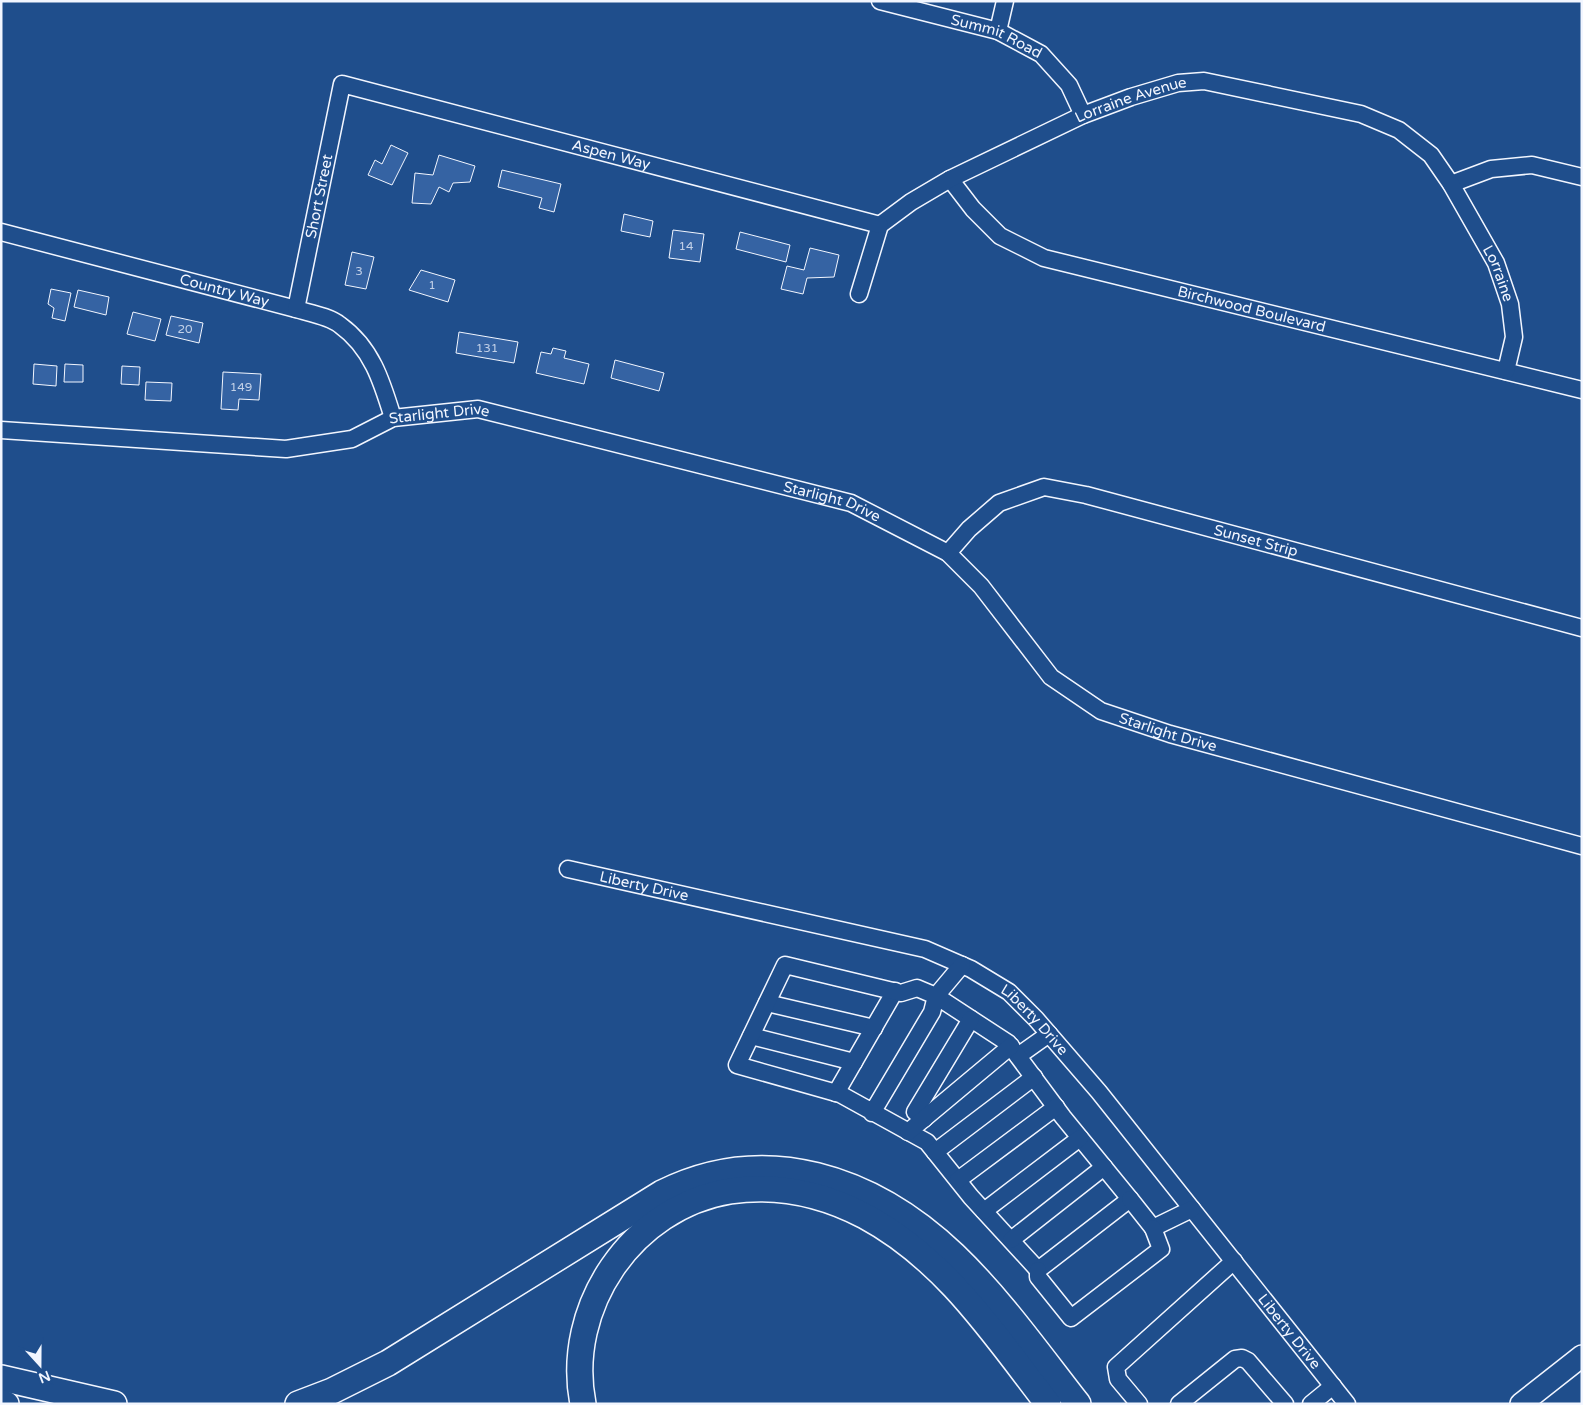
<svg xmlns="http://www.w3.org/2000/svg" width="1583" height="1405" font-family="'Varela Round',sans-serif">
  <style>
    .building { fill: #3563a3; stroke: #f2f6ff }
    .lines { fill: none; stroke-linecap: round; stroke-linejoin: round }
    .minor-casing { stroke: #f2f6ff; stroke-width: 19 }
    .major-casing { stroke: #f2f6ff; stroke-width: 24 }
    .highway-casing { stroke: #f2f6ff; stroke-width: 28 }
    .minor { stroke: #1f4e8c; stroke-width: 16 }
    .major { stroke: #1f4e8c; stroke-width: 21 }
    .highway { stroke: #1f4e8c; stroke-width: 25 }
    .labels { text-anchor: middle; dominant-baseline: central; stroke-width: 4; stroke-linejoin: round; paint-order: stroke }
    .number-label { font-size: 12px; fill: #c3d1e8 }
    .street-label { font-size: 15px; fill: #f2f6ff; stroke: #1f4e8c }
  </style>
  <rect width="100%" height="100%" fill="#1f4e8c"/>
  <g class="building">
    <path d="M391,145L408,153L392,185L368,175L375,160L382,164Z"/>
    <path d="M439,155L475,166L470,182L453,183L449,192L439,187L431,204L412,203L415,173L433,175Z"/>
    <path d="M502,170L561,184L554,212L539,208L542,198L498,187Z"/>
    <path d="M624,214L653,221L650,237L621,231Z"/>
    <path d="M673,230L704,234L700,262L669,258Z"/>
    <path d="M740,232L790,245L786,262L736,249Z"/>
    <path d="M810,248L839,255L834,277L807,278L803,294L781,289L787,266L804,270Z"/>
    <path d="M352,252L374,257L366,289L345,285Z"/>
    <path d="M421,270L455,280L448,302L409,290Z"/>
    <path d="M51,289L71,293L65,321L52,318L54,308L48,304Z"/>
    <path d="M78,290L109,297L106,315L74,307Z"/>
    <path d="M133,312L161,319L155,341L127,334Z"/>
    <path d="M171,316L203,323L199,343L166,335Z"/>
    <path d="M459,332L518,342L514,363L456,353Z"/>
    <path d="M553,348L566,351L564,358L589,364L584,384L536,373L541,352L551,354Z"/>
    <path d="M615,360L664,373L659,391L611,378Z"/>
    <path d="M34,364L57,366L56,386L33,384Z"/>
    <path d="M65,364L83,365V382H64Z"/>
    <path d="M122,366L140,367L139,385L121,384Z"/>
    <path d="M223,372L261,374L259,400L239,399L238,410L221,409Z"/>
    <path d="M146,382L172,383L171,401L145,400Z"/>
  </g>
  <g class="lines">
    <g class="minor-casing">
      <g id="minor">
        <path id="s1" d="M880,1L998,31L1041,54L1069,85L1083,115"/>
        <path d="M998,31L1005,1"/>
        <path id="s2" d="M950,179L973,209L1000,236L1044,258L1582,390"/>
        <path d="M1451,184L1491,169L1532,165L1582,177"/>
        <path id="s3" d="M1,232L296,309C309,313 329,316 340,325C372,348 382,382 393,418"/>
        <path id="s4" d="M859,294L880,225L911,202L950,179L1083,115L1131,97L1178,83L1204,81L1361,114L1399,130L1431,155L1451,184L1496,263L1510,304L1514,337L1506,371"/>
        <path id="s5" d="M296,309L342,84L880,225"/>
        <path id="s6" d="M1,430L286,449L352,439L393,418L478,409L851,503L948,553L981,586L1051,677L1101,711L1170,734L1582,846"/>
        <path id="s7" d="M948,553L969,529L999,503L1044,487L1086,495L1582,628"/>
        <path id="s8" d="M568,869L925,949L971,969L1009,992L1036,1019L1099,1092L1347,1404"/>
        <path d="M767,1003L874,1028"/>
        <path d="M751,1036L854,1062"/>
        <path d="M1018,1056L1049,1034"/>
        <path d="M836,1093L895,991"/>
        <path d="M872,1113L932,1012L936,996L1008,1043L1063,1117L1130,1199L1038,1270L971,1197L927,1142L840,1094L737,1065L785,965L901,993L917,988L936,996L962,965"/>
        <path d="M924,1119L915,1112L971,1019"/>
        <path d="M908,1132L1011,1046"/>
        <path d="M935,1152L1034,1077"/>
        <path d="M958,1180L1056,1107"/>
        <path d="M1130,1199L1153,1228L1192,1209"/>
        <path d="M984,1211L1080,1138"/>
        <path d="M1011,1240L1104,1167"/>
        <path d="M1038,1270V1277L1071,1318L1161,1249L1153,1228"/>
        <path d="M1139,1404L1118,1379L1116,1367L1234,1261"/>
        <path d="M1179,1404L1235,1359L1242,1358L1248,1361L1285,1404"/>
        <path d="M1311,1404L1333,1386"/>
      </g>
    </g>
    <g class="major-casing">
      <path id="major" d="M1521,1404L1582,1356"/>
    </g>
    <g class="highway-casing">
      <g id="highway">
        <path d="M1,1378L114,1404"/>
        <path d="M1,1402L6,1404"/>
        <path d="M298,1404L332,1391L388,1363L662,1193C766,1141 873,1178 954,1255C1000,1299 1038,1353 1078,1404"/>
        <path d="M583,1404C564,1307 632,1207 730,1191C777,1184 823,1194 865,1216C945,1259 994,1334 1048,1404"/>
      </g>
    </g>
    <use href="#minor" class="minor"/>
    <use href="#major" class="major"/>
    <use href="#highway" class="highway"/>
  </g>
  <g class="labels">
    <g class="number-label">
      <text x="686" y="246">14</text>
      <text x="359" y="271">3</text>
      <text x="432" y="285">1</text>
      <text x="185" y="329">20</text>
      <text x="487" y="348">131</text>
      <text x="241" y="387">149</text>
    </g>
    <g class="street-label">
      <text stroke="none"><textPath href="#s1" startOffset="122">Summit Road</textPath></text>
      <text stroke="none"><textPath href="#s4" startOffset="354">Lorraine Avenue</textPath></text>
      <text stroke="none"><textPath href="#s5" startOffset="508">Aspen Way</textPath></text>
      <text stroke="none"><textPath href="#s5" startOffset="115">Short Street</textPath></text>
      <text stroke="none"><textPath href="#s4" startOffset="809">Lorraine</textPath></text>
      <text stroke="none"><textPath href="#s3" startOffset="231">Country Way</textPath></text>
      <text stroke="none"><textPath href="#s2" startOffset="339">Birchwood Boulevard</textPath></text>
      <text stroke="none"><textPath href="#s6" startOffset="445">Starlight Drive</textPath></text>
      <text stroke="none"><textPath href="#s6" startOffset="850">Starlight Drive</textPath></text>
      <text stroke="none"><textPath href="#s7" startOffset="338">Sunset Strip</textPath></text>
      <text stroke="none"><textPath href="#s6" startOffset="1270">Starlight Drive</textPath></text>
      <text stroke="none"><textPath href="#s8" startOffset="78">Liberty Drive</textPath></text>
      <text stroke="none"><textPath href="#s8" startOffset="498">Liberty Drive</textPath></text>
      <text stroke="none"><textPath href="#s8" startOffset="901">Liberty Drive</textPath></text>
    </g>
  </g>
  <rect width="1583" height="1405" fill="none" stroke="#f2f6ff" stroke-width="5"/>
  <g transform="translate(40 1365) rotate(159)" stroke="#1f4e8c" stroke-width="4" paint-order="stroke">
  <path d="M0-4L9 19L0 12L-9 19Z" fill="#f2f6ff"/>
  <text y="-8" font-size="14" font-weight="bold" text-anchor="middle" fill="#f2f6ff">N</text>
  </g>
</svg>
